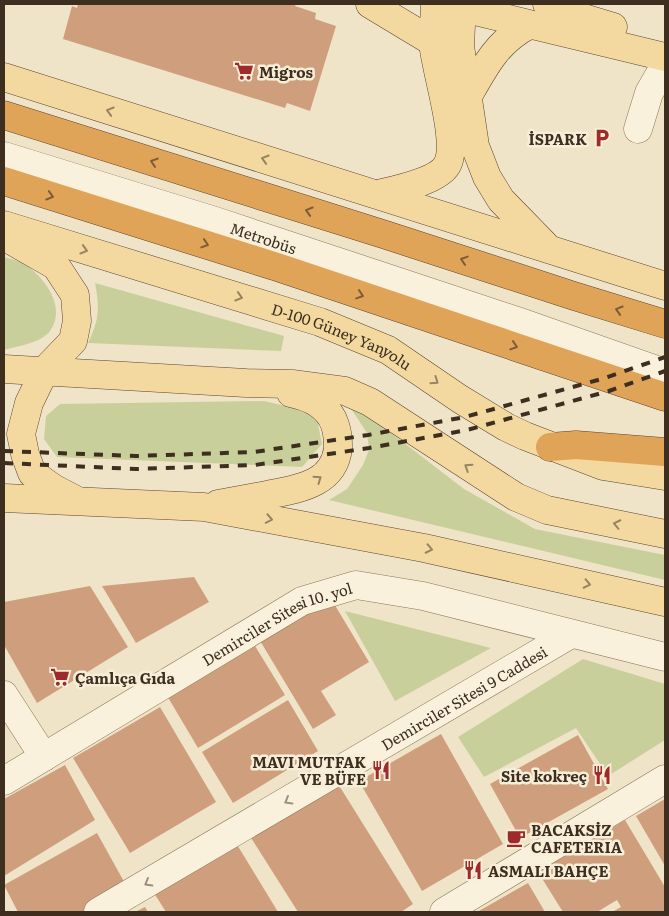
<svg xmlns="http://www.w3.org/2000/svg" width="669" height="916" font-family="Literata,serif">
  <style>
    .green { fill: #c9cf9b }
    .building { fill: #cf9f7d }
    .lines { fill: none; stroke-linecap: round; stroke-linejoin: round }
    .minor-casing { stroke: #8d765c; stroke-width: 29 }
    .major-casing { stroke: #5b4430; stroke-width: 29 }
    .highway-casing { stroke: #5b4430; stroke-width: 29 }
    .minor { stroke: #faf1dc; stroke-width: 28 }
    .major { stroke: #f3d9a0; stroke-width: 28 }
    .highway { stroke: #e0a458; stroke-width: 28 }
    .rail { stroke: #3d2e20; stroke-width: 4; stroke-dasharray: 9 9; stroke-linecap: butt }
    .oneway { stroke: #988460 }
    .oneway2 { stroke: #7e5d36 }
    .oneway3 { stroke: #9c907e }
    .labels { text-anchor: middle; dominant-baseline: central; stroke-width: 5; stroke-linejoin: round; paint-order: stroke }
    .poi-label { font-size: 15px; font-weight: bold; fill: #3d2e20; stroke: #f7eed8; text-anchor: start }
    .street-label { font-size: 15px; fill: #3d2e20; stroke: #f7eed8 }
  </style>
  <rect width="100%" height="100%" fill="#f0e4c8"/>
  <g class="green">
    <path d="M4,257C11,259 20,261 26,265C45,278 67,308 50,331C41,343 18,346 4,350Z"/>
    <path d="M95,283L284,336L281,351L88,343C99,320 100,309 95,283Z"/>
    <path d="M264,401L294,408L317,419L322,444L302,467L57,457L44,439L46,416L60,404Z"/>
    <path d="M350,407L382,426L464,489L535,529L665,555V580L329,500L347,489L363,465L369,450L367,433Z"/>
    <path d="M345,611L491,648L395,701Z"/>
    <path d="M583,659L665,684V740L608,776L576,728L484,777L458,737Z"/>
  </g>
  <g class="building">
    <path d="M78,4H296L295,6L316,13L315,19L336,26L310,111L287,103L285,108L63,39L72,6L77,8Z"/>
    <path d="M194,577L209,602L136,643L102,586Z"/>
    <path d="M90,586L128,647L37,703L4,645V602Z"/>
    <path d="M330,597L369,662L321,691L336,715L313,729L259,639Z"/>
    <path d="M249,636L285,695L198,748L163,689Z"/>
    <path d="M288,700L318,751L233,803L202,752Z"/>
    <path d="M160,707L216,802L130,853L73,758Z"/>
    <path d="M441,734L503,844L422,891L359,781Z"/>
    <path d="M578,735L608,789L520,838L490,784Z"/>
    <path d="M65,765L95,820L4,876V799Z"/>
    <path d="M335,779L413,904L401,912H298L248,833Z"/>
    <path d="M665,799V866L636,816Z"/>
    <path d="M625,820L665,887V912H612L621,907L617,900L597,912H563L538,872Z"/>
    <path d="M97,833L127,887L86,912H18L4,885Z"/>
    <path d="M236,843L278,912H166L154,893Z"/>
    <path d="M528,883L545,912H477Z"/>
    <path d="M145,907L148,912H135Z"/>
  </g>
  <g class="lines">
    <g class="minor-casing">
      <g id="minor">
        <path d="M638,129L649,93L665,65"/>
        <path id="s1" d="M4,156L215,221L523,323L665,373"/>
        <path d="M4,695L44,757"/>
        <path id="s2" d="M4,781L302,601L356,585L423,596L665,657"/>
        <path id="s3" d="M98,912L571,634"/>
        <path d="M444,912L665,779"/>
      </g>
    </g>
    <g class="major-casing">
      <g id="major">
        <path d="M370,4L433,42"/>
        <path d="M446,4L665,57"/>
        <path d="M462,4L460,46L475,146L487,177L501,200L544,244"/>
        <path d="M547,4L580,17L613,27"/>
        <path d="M4,77L665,286"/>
        <path d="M467,98C484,68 497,41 529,25"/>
        <path d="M378,194C395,190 438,181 447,165C460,143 435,70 433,42C433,29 435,16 435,4"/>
        <path id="s4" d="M4,225L320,322L388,350L460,399L506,427L525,436L603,466L665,476"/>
        <path d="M7,238L56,266L75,295L77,321L73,341L45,370L29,403L21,434L25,454L32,473L53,488L74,499"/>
        <path d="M4,369L246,383L292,384L345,391L370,402L516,497L547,510L665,534"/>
        <path d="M4,498L204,507L424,548L665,602"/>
        <path d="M218,504C234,501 251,498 267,495C297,489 334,485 338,448C338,439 338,434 335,425C329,406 310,397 291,393"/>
      </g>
    </g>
    <g class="highway-casing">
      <g id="highway">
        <path d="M4,115L386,235L574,296L665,324"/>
        <path d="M4,181L277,267L665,397"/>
        <path d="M550,447L576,445L665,452"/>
      </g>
    </g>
    <use href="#minor" class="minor"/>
    <use href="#major" class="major"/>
    <use href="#highway" class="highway"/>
    <g class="rail">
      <path d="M4,451L136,456L254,452L368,435L465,417L605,378L665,357"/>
      <path d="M4,463L136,469L255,465L369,448L467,430L609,391L665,371"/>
    </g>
  </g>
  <defs><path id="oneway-chevron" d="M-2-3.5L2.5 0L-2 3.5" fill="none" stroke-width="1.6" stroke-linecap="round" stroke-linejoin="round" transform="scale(1.25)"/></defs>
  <g class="oneway">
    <use href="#oneway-chevron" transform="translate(110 111) rotate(-163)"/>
    <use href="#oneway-chevron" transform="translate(265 159) rotate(-163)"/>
    <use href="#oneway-chevron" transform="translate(84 250) rotate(17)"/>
    <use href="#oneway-chevron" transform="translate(239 297) rotate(17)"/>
    <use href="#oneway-chevron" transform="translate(435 381) rotate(35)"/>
    <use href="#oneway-chevron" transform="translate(468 467) rotate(-147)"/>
    <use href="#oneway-chevron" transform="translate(318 479) rotate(-35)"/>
    <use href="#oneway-chevron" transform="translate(269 519) rotate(11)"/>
    <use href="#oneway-chevron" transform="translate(617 524) rotate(-168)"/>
    <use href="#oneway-chevron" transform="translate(429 549) rotate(12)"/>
    <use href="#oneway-chevron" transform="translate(587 584) rotate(12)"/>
  </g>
  <g class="oneway2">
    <use href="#oneway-chevron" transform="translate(154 162) rotate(-162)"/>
    <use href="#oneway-chevron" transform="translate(50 196) rotate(17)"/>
    <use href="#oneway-chevron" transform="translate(309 211) rotate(-163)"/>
    <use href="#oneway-chevron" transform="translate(205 244) rotate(18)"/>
    <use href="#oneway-chevron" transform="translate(464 260) rotate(-162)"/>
    <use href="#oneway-chevron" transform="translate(360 295) rotate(18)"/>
    <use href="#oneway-chevron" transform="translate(619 310) rotate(-163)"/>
    <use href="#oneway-chevron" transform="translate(514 346) rotate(18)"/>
  </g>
  <g class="oneway3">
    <use href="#oneway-chevron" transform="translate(288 801) rotate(150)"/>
    <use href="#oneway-chevron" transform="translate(148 883) rotate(150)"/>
  </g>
  <defs>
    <g id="supermarket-bare" transform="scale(1.5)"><path d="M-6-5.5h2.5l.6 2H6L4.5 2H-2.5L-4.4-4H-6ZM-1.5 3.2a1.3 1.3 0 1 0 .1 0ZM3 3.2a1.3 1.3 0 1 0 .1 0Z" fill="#9e2a2b" stroke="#f7eed8" stroke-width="2.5" paint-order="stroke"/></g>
    <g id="parking-bare" transform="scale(1.5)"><path d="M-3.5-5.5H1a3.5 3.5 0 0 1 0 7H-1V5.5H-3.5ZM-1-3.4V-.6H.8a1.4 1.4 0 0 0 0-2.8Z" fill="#9e2a2b" stroke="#f7eed8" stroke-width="2.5" paint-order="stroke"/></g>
    <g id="restaurant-bare" transform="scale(1.5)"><path d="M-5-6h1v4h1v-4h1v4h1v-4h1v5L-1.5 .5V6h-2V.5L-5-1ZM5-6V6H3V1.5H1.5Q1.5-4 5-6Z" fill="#9e2a2b" stroke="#f7eed8" stroke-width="2.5" paint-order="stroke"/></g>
    <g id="cafe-bare" transform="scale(1.5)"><path d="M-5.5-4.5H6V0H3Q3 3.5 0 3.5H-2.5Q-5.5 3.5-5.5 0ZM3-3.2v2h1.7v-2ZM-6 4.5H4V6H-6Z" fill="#9e2a2b" stroke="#f7eed8" stroke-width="2.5" paint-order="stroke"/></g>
  </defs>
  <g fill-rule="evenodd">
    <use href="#supermarket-bare" x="244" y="71"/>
    <use href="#parking-bare" x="602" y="138"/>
    <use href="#supermarket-bare" x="60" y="677"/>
    <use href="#restaurant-bare" x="381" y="770"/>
    <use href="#restaurant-bare" x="602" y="775"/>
    <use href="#cafe-bare" x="516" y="838"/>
    <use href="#restaurant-bare" x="473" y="870"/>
  </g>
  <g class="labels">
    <g class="poi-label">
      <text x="259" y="71">Migros</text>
      <text x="587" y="138" text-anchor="end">İSPARK</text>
      <text x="75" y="677">Çamlıça Gıda</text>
      <text x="366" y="761" text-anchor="end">MAVI MUTFAK<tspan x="366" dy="17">VE BÜFE</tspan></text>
      <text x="587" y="775" text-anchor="end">Site kokreç</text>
      <text x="531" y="829">BACAKSİZ<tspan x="531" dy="17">CAFETERIA</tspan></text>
      <text x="488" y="870">ASMALI BAHÇE</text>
    </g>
    <g class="street-label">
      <text stroke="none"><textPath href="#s1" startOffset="272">Metrobüs</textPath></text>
      <text stroke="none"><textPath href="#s4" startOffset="356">D-100 Güney Yanyolu</textPath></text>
      <text stroke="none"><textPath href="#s2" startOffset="316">Demirciler Sitesi 10. yol</textPath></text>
      <text stroke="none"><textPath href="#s3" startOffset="424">Demirciler Sitesi 9 Caddesi</textPath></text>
    </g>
  </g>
  <rect width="669" height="916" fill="none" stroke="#3d2e20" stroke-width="10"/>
</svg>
